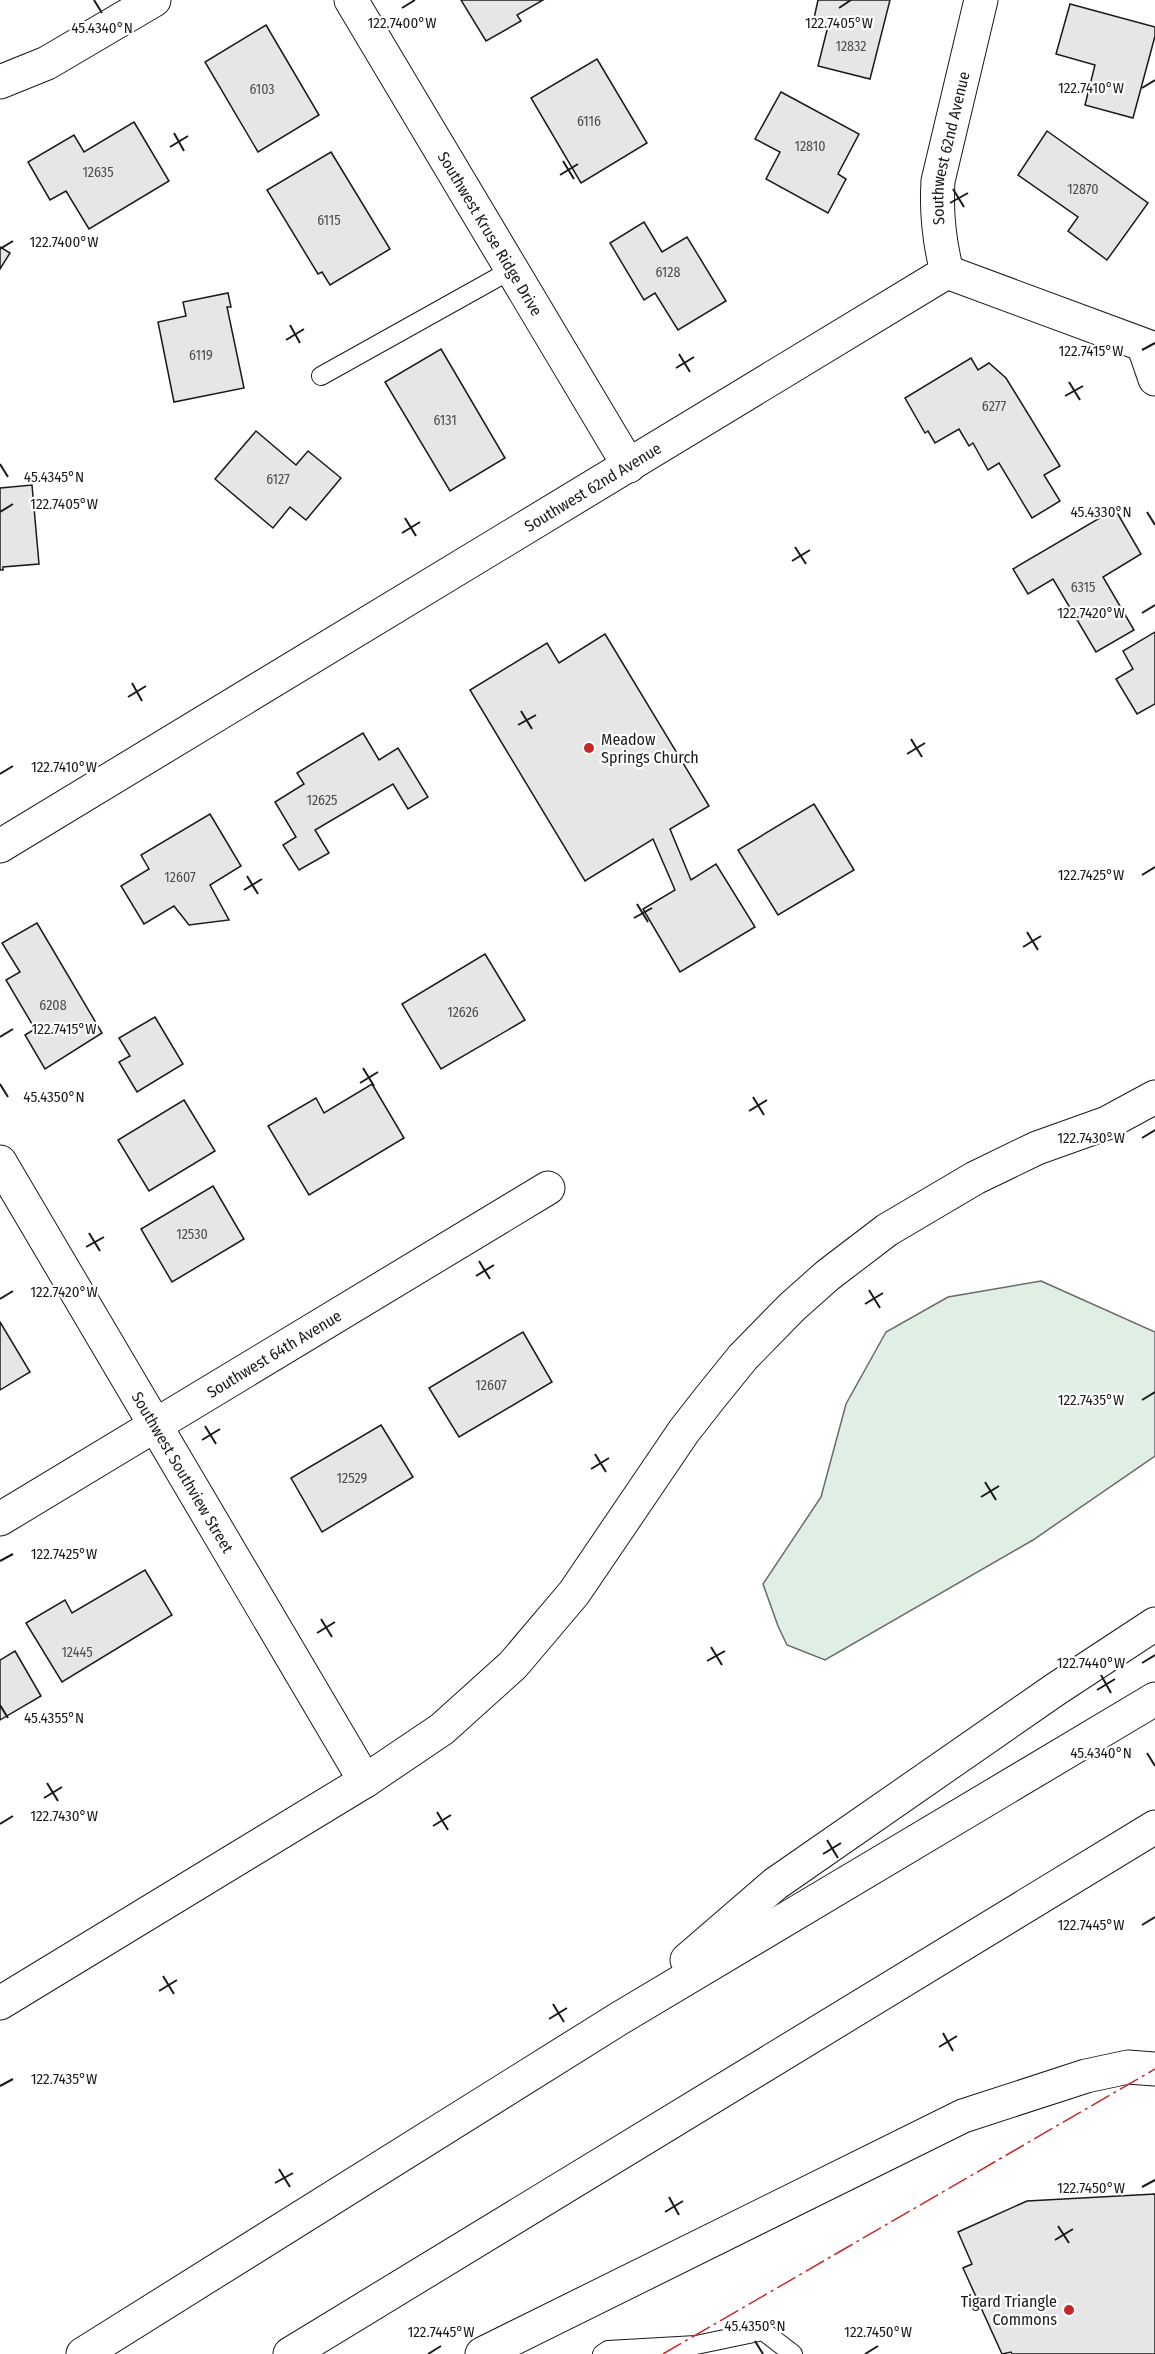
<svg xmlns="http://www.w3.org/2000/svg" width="1155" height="2354" font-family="'Fira Sans Condensed',sans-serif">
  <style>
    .green { fill: #e0efe3; stroke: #6a6a6a; stroke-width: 1.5 }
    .building { fill: #e6e6e6; stroke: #1a1a1a; stroke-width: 1.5 }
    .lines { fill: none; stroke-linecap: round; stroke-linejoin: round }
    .service-casing { stroke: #1a1a1a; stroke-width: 20 }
    .minor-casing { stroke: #1a1a1a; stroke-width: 35 }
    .secondary-casing { stroke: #1a1a1a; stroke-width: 35 }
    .motorway-casing { stroke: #1a1a1a; stroke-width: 35 }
    .service { stroke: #fff; stroke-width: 18 }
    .minor { stroke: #fff; stroke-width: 33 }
    .secondary { stroke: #fff; stroke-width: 33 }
    .motorway { stroke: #fff; stroke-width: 33 }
    .power { stroke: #c62828; stroke-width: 1.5; stroke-dasharray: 21 4.5 3 4.5; stroke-linecap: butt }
    .ticks { fill: none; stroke: #1a1a1a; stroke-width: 2 }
    .poi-dot { fill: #c62828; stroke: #fff; stroke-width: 2 }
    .labels { text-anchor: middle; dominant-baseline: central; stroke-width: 4.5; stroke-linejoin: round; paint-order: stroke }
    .number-label { font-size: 14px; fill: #4d4d4d }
    .street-label { font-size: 16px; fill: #1a1a1a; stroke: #fff }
    .poi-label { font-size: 16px; fill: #1a1a1a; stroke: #fff; text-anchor: start }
    .ticks-label { font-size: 15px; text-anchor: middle; fill: #1a1a1a; stroke: #fff; stroke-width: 4.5; stroke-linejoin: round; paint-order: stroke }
  </style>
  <rect width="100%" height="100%" fill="#fff"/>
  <path class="green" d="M1041,1281L1155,1332V1456L1033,1540L825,1660L787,1645L778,1626L763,1584L821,1497L846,1404L886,1332L948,1297Z"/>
  <g class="building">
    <path d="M461,0H543L517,15L521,21L486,41Z"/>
    <path d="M818,0H890L870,79L818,66L828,26L813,23Z"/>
    <path d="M1070,4L1155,27V36L1133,118L1085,105L1095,65L1056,54Z"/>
    <path d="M266,25L319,115L258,152L205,62Z"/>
    <path d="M597,59L647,143L581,183L531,98Z"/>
    <path d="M781,92L859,134L838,174L846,179L828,213L766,179L780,152L755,139Z"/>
    <path d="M134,122L169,181L89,229L66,191L50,200L28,162L74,135L84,152Z"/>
    <path d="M1047,131L1148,203L1107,260L1068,231L1078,217L1018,175Z"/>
    <path d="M331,152L390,249L330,285L322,272L318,274L267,190Z"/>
    <path d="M644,222L662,252L687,237L726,301L678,330L655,293L644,300L610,243Z"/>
    <path d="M0,247L10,253L0,269Z"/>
    <path d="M228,293L231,307H227L244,388L174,402L158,322L186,316L183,302Z"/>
    <path d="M441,349L505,458L450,491L385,382Z"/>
    <path d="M971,358L978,370L989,363L1006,378L1060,466L1044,475L1060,501L1032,518L999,463L988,470L973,443L969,446L959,429L935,443L928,431L925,433L905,398Z"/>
    <path d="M256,431L296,465L308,451L341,478L306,520L290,507L273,528L215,479Z"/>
    <path d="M32,485L39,564L3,567V570H0V488Z"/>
    <path d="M1115,509L1141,554L1103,577L1134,630L1096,652L1053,579L1028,594L1013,569Z"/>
    <path d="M1155,632V704L1137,714L1116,679L1133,669L1123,651Z"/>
    <path d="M605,634L709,806L670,829L691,880L716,864L755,927L680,972L643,909L675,890L653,839L585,881L470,690L547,643L559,663Z"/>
    <path d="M363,733L379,760L398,748L428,797L408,809L393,784L315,830L329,853L299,870L283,845L296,837L275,802L304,784L297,773Z"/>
    <path d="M814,804L854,870L778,915L738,850Z"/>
    <path d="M210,814L241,866L210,885L229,920L189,925L174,906L144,924L121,886L149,869L141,855Z"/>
    <path d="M37,923L102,1033L45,1069L25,1035L35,1029L6,980L20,972L2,943Z"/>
    <path d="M485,954L525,1020L441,1069L402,1004Z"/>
    <path d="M155,1017L183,1064L137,1092L119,1062L130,1056L119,1038Z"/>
    <path d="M372,1084L404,1138L309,1195L268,1126L316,1098L324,1113Z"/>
    <path d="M184,1100L215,1151L149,1191L118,1140Z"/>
    <path d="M213,1186L244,1239L172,1282L141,1229Z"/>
    <path d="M0,1322L30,1372L0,1390Z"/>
    <path d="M523,1332L552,1382L459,1437L429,1388Z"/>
    <path d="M381,1425L413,1477L322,1532L291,1478Z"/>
    <path d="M145,1570L172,1615L62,1682L26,1623L65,1600L72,1613Z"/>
    <path d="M15,1651L41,1696L0,1720V1660Z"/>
    <path d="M1155,2194V2354H1012L1011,2352L1002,2354L963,2268L972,2264L958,2232L1027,2201Z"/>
  </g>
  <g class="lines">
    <g class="service-casing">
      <g id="service">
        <path d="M321,376L511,270"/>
        <path d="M602,2354L608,2350L696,2345L763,2331L793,2354"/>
      </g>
    </g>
    <g class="minor-casing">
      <g id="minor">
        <path id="s1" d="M351,0L629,466"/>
        <path d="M0,82L47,63L154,0"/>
        <path id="s2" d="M947,272C939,241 936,213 938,181L981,0"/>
        <path d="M947,272L1155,349"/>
        <path d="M1144,347L1155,379"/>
        <path id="s3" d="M0,846L947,272"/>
        <path id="s4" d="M0,1162L365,1781"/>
        <path id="s5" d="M0,1519L548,1188"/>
      </g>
    </g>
    <g class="secondary-casing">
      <path id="secondary" d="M0,2003L365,1781"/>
    </g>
    <g class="motorway-casing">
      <g id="motorway">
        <path d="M365,1781L442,1729L513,1665L574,1593L684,1431L709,1399L743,1357L792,1307L828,1275L887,1230L975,1178L1037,1148L1107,1123L1155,1097"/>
        <path d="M687,1960L775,1884L1056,1689L1155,1624"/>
        <path d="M83,2354L620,2018L1155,1699"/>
        <path d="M290,2354L1155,1827"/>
        <path d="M482,2354L963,2116L1086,2076L1128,2067L1155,2069"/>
      </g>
    </g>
    <use href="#service" class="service"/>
    <use href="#minor" class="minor"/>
    <use href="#secondary" class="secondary"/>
    <use href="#motorway" class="motorway"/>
    <path class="power" d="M663,2354L1155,2069"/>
  </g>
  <path class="ticks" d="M94,0L102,13M402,8L415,0M839,8L851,0M1142,88L1155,80M174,133L184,151M170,147L188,136M563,161L574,179M560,175L578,164M953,189L964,207M950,203L968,193M0,249L13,241M290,325L300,343M286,340L304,329M1142,350L1155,343M679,354L690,372M676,368L694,357M1069,382L1080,400M1065,396L1083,386M0,464L8,477M0,512L13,504M1147,512L1155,525M405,518L416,536M402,533L420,522M795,547L806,564M792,561L810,550M1142,613L1155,605M132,683L142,701M128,697L146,686M521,711L532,729M518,725L536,715M911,739L922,757M907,754L925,743M0,774L13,766M1142,875L1155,867M247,876L258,894M244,890L262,879M637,904L648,922M634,918L652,908M1027,932L1038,950M1023,947L1041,936M0,1037L13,1029M363,1068L374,1086M360,1083L378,1072M0,1084L8,1097M753,1097L764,1115M749,1111L767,1100M1142,1138L1155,1130M89,1233L100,1251M86,1247L104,1237M479,1261L490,1279M476,1276L494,1265M869,1290L880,1308M0,1299L13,1291M865,1304L883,1293M1142,1400L1155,1392M205,1426L216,1444M202,1440L220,1429M595,1454L606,1472M591,1469L609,1458M985,1482L996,1500M981,1497L999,1486M0,1561L13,1554M321,1619L332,1637M317,1633L335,1622M711,1647L722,1665M707,1661L725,1651M1142,1663L1155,1655M1101,1675L1111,1693M1097,1690L1115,1679M0,1705L8,1718M1147,1753L1155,1766M47,1783L58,1801M44,1798L62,1787M437,1812L448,1830M0,1824L13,1816M433,1826L451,1815M827,1840L838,1858M823,1854L841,1843M1142,1925L1155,1917M163,1976L174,1994M159,1991L177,1980M553,2004L564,2022M549,2019L567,2008M943,2033L953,2051M939,2047L957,2036M0,2086L13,2079M279,2169L290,2187M275,2183L293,2173M1142,2187L1155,2180M669,2197L679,2215M665,2212L683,2201M1058,2226L1069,2243M1055,2240L1073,2229M755,2341L763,2354M428,2354L441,2346M865,2354L878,2346"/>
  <g class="poi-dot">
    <circle cx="589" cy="748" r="6"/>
    <circle cx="1069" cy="2310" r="6"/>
  </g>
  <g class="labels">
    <g class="number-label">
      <text x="851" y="46">12832</text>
      <text x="262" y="89">6103</text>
      <text x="589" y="121">6116</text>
      <text x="810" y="146">12810</text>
      <text x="98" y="172">12635</text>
      <text x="1083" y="189">12870</text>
      <text x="329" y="220">6115</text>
      <text x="668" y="272">6128</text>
      <text x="201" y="355">6119</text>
      <text x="994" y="406">6277</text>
      <text x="445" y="420">6131</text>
      <text x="278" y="479">6127</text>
      <text x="1083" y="587">6315</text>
      <text x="322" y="800">12625</text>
      <text x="180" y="877">12607</text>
      <text x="53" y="1005">6208</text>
      <text x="463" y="1012">12626</text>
      <text x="192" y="1234">12530</text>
      <text x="491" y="1385">12607</text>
      <text x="352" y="1478">12529</text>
      <text x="77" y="1652">12445</text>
    </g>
    <g class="street-label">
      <text stroke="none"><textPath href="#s2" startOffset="126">Southwest 62nd Avenue</textPath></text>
      <text stroke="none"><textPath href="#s1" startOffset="272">Southwest Kruse Ridge Drive</textPath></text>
      <text stroke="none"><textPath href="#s3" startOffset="693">Southwest 62nd Avenue</textPath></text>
      <text stroke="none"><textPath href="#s5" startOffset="320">Southwest 64th Avenue</textPath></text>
      <text stroke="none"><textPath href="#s4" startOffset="360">Southwest Southview Street</textPath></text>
    </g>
    <g class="poi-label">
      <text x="601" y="739">Meadow<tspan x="601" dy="18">Springs Church</tspan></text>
      <text x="1057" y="2301" text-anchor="end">Tigard Triangle<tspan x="1057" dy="18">Commons</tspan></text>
    </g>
  </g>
  <g class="ticks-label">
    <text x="402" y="28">122.7400°W</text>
    <text x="839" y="28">122.7405°W</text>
    <text x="102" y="33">45.4340°N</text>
    <text x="1091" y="93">122.7410°W</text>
    <text x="64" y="247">122.7400°W</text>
    <text x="1091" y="356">122.7415°W</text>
    <text x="54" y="482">45.4345°N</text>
    <text x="64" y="509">122.7405°W</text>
    <text x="1101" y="517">45.4330°N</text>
    <text x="1091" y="618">122.7420°W</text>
    <text x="64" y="772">122.7410°W</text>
    <text x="1091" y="880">122.7425°W</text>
    <text x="64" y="1034">122.7415°W</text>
    <text x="54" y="1102">45.4350°N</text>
    <text x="1091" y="1143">122.7430°W</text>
    <text x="64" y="1297">122.7420°W</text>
    <text x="1091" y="1405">122.7435°W</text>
    <text x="64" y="1559">122.7425°W</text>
    <text x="1091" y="1668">122.7440°W</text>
    <text x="54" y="1723">45.4355°N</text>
    <text x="1101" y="1758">45.4340°N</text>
    <text x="64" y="1821">122.7430°W</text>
    <text x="1091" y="1930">122.7445°W</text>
    <text x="64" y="2084">122.7435°W</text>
    <text x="1091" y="2193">122.7450°W</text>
    <text x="755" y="2331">45.4350°N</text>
    <text x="441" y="2337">122.7445°W</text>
    <text x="878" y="2337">122.7450°W</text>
  </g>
</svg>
